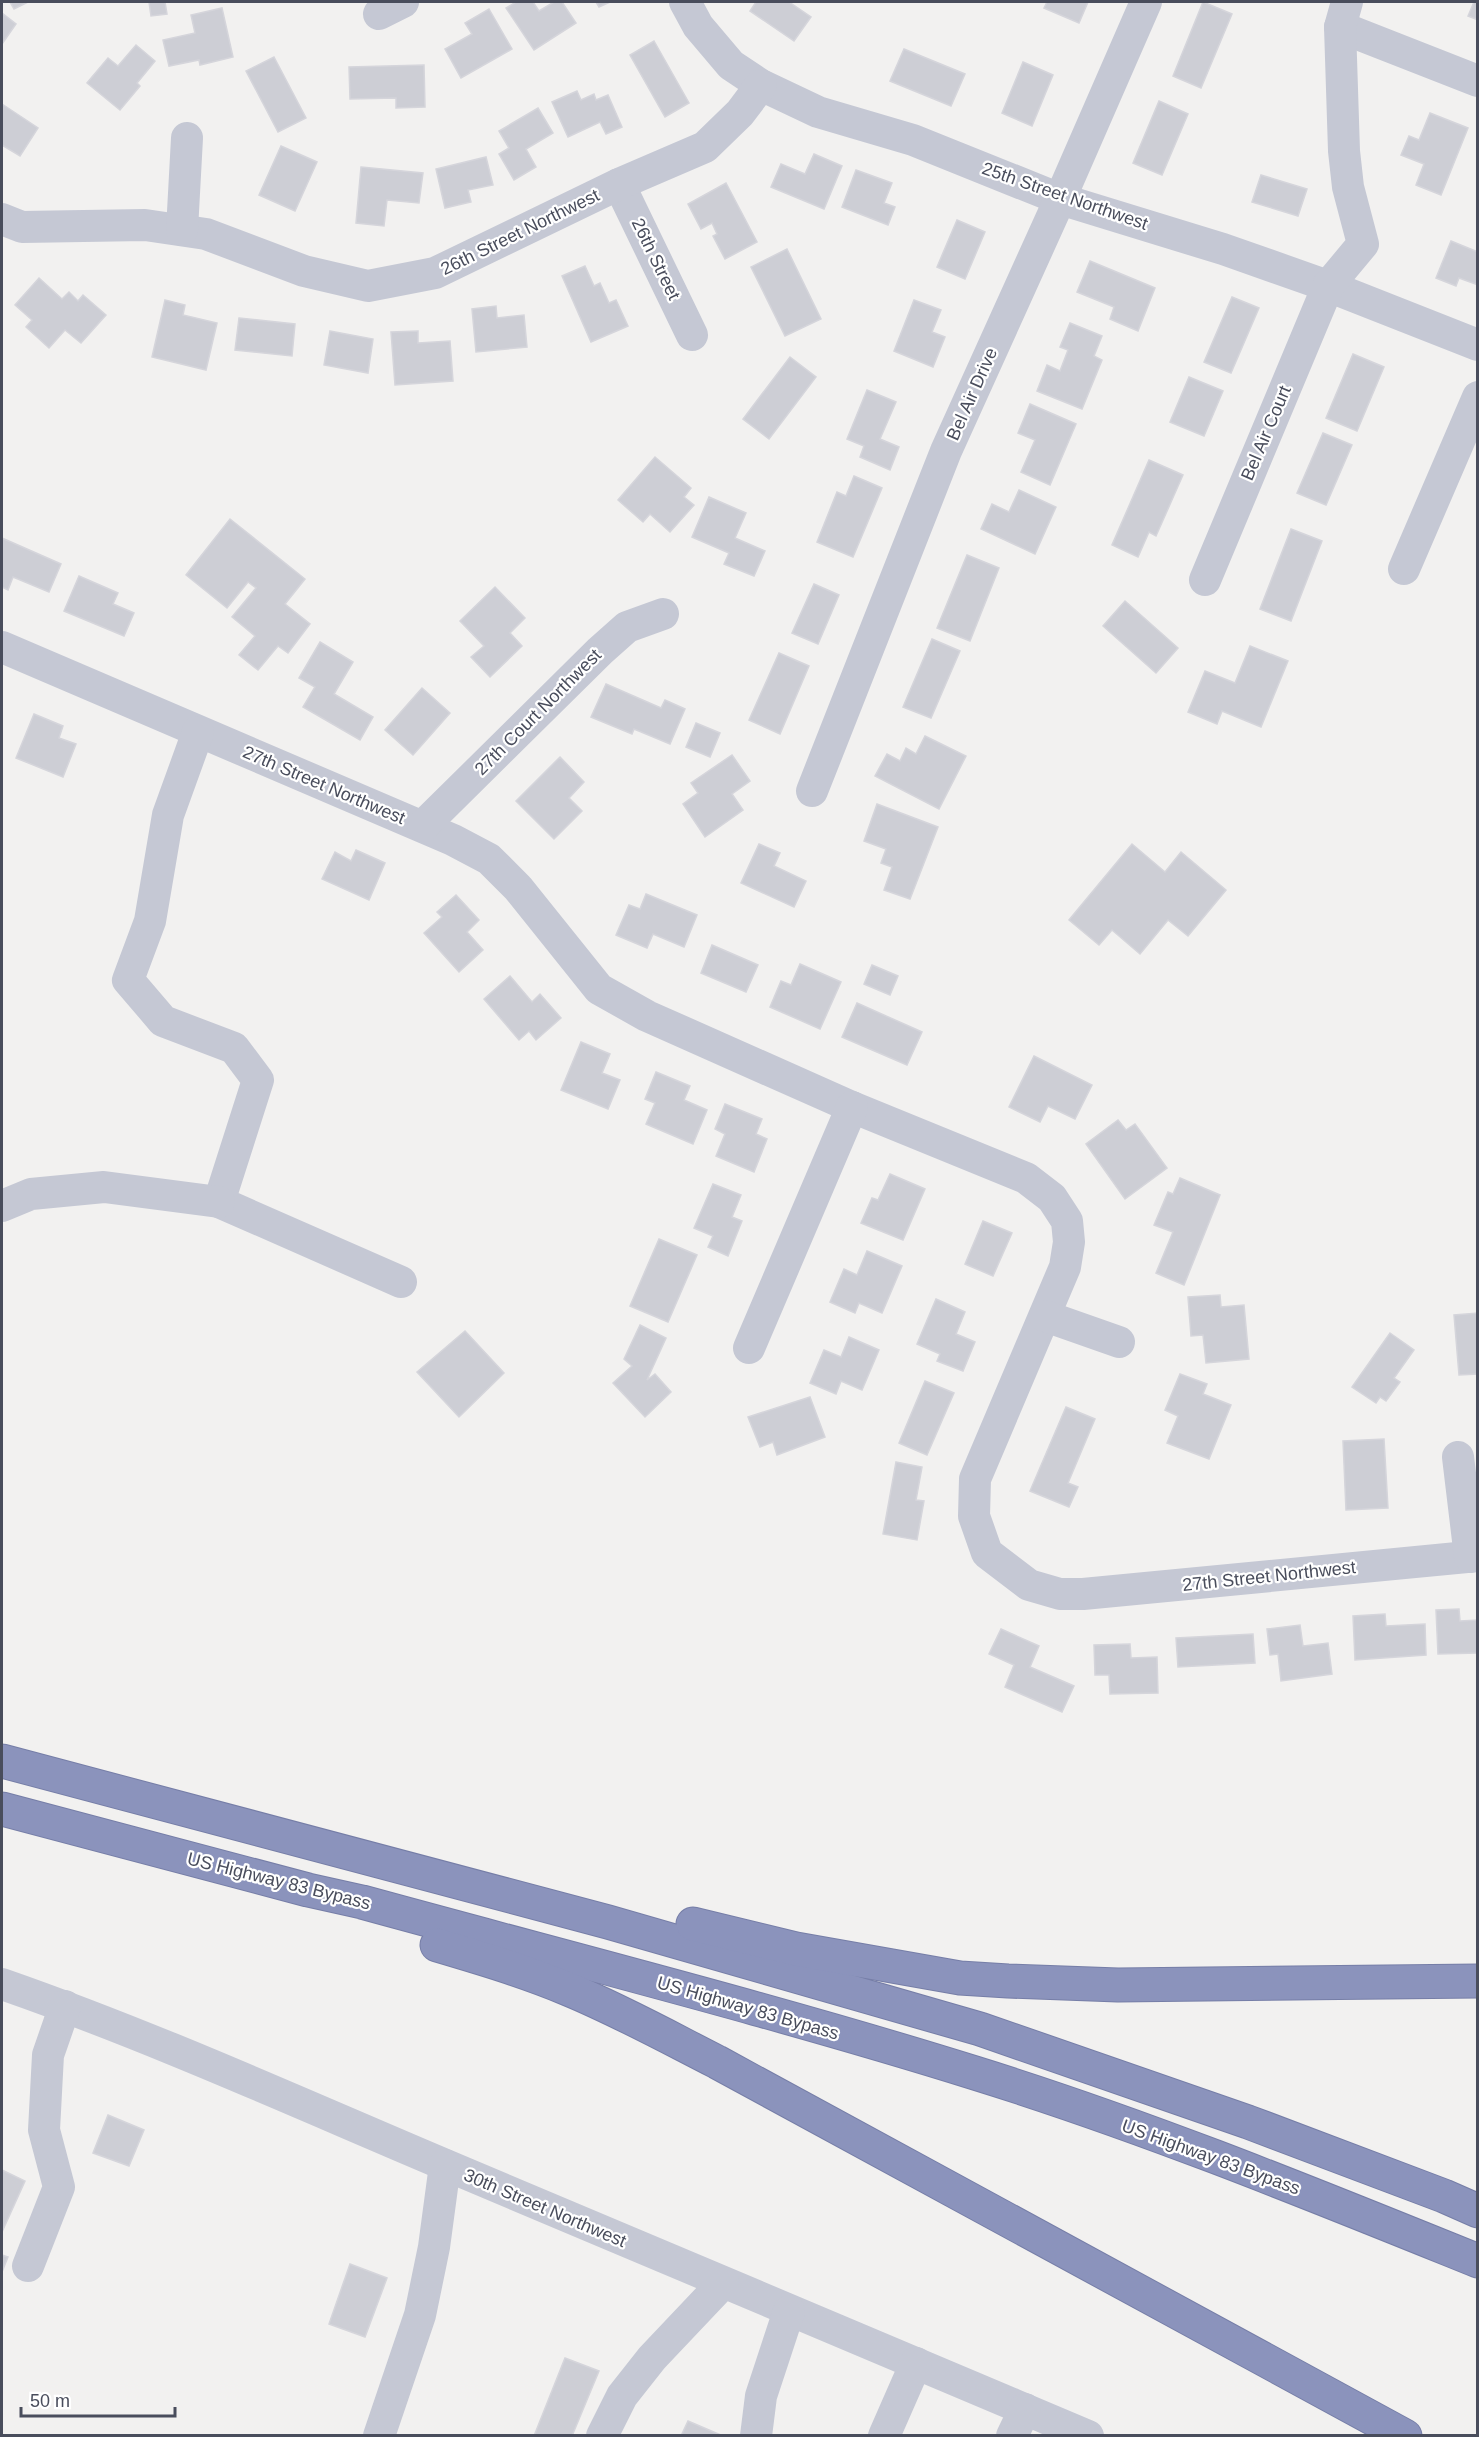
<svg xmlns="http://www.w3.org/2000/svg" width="1479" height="2437" font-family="Arial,sans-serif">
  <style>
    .building { fill: #cdced5; stroke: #d5d5db; stroke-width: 1.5 }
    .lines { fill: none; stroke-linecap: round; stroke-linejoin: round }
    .highway-casing { stroke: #767ea7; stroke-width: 35 }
    .minor { stroke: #c5c8d4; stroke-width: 32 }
    .highway { stroke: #8b93bc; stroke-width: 33 }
    .labels { text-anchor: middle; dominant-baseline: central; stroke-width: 4.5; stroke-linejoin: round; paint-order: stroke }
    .street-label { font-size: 18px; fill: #494d5c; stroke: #fff }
  </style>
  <rect width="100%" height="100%" fill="#f2f1f0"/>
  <g class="building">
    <path d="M10,2H28L14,9Z"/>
    <path d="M149,2H165L167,14L151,16Z"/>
    <path d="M516,2H533L539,11L554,2H562L576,23L534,50L506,8Z"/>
    <path d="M596,2H610L599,7Z"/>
    <path d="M756,2H789L811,17L794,41L750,11Z"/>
    <path d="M1047,2H1088L1079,23L1044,8Z"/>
    <path d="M1203,2L1232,14L1201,88L1173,76Z"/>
    <path d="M1474,2H1478V20L1468,16Z"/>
    <path d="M222,8L233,57L200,65L199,60L169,66L163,40L195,33L191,15Z"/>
    <path d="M489,9L512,49L461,78L445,49L472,34L465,23Z"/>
    <path d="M2,13L16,24L2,44Z"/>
    <path d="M654,41L689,103L665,117L630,55Z"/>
    <path d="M136,45L155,61L137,83L140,86L120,110L87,83L108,58L118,66Z"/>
    <path d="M904,49L965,74L951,106L890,81Z"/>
    <path d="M274,57L306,118L278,132L246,71Z"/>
    <path d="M1023,62L1053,75L1032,126L1002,113Z"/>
    <path d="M424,65L425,107L396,108V98L350,99L349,67Z"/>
    <path d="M577,91L581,100L594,94L596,100L608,95L622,127L606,134L600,122L568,137L552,102Z"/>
    <path d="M1159,101L1188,114L1162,175L1133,163Z"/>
    <path d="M2,104L38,128L20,156L2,145Z"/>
    <path d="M538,108L553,133L526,149L536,167L514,180L499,154L509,148L499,131Z"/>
    <path d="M1430,113L1468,128L1441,195L1416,185L1424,164L1401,155L1409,136L1419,140Z"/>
    <path d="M281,146L317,162L295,211L259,195Z"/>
    <path d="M814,154L842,166L824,209L771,187L781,164L805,174Z"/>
    <path d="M486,157L493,185L468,190L471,202L445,208L436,169Z"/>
    <path d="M361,167L423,173L419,203L387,200L384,226L356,223Z"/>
    <path d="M856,170L892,183L884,203L895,207L888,225L842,207Z"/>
    <path d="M1261,175L1307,189L1298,216L1252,202Z"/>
    <path d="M726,183L757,242L725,259L713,236L717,234L712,223L701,229L688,204Z"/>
    <path d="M957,220L985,232L965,279L937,267Z"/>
    <path d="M1451,241L1478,252V285L1459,278L1456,286L1436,278Z"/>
    <path d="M787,249L821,319L785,336L751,267Z"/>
    <path d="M1090,261L1155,288L1138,331L1110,319L1114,307L1077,292Z"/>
    <path d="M585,266L594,286L600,283L609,303L616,300L628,326L591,342L562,276Z"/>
    <path d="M39,278L62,299L69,292L78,301L83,295L106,315L81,343L65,330L49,348L26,327L32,320L15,305Z"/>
    <path d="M1232,297L1259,308L1231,373L1204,362Z"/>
    <path d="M165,300L185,305L183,315L217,323L206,370L152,357Z"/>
    <path d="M914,300L941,310L932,332L945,337L933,367L894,351Z"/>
    <path d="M496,306L497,318L524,315L527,347L476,352L472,309Z"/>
    <path d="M239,318L295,324L292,356L235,350Z"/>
    <path d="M1070,323L1102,336L1094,356L1102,360L1082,409L1037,391L1047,365L1060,371L1068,350L1060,347Z"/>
    <path d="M330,331L373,339L368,373L324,365Z"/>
    <path d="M418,331V343L450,341L453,381L395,385L391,332Z"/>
    <path d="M1353,354L1384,367L1357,431L1326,418Z"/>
    <path d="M790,357L816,377L769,439L743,419Z"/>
    <path d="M1189,377L1223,391L1204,436L1170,422Z"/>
    <path d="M867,390L896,402L880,439L899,447L890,470L860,457L864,446L847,439Z"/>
    <path d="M1030,404L1076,424L1050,485L1021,472L1035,440L1018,433Z"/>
    <path d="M1323,433L1352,445L1326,505L1297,493Z"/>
    <path d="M655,457L691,488L684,497L694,505L670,532L650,514L643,522L618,500Z"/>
    <path d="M1149,460L1183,475L1156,536L1149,532L1138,557L1112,545Z"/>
    <path d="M854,476L882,488L853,557L817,542L837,492L846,496Z"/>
    <path d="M1019,490L1056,507L1035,554L981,529L992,504L1009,512Z"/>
    <path d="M709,497L746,513L735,538L765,551L754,576L724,564L729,553L692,537Z"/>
    <path d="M230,519L305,579L285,604L310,624L288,653L278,646L258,670L239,655L255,636L232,617L256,588L248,582L227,608L186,575Z"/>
    <path d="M1291,529L1322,541L1291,621L1260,609Z"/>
    <path d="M2,538L61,564L49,592L13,577L8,590L2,587Z"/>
    <path d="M967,555L999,568L970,641L937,628Z"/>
    <path d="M79,576L118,593L113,604L134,613L124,636L64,611Z"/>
    <path d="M814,584L839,595L818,644L792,633Z"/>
    <path d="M495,587L525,618L510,633L522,646L490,677L471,657L484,646L460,621Z"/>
    <path d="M1125,601L1178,648L1156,673L1103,626Z"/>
    <path d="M932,639L960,651L931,718L903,707Z"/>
    <path d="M320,642L353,662L334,694L373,717L360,740L303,707L315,687L299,678Z"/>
    <path d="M1250,646L1288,661L1261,727L1222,711L1217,724L1188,712L1205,671L1235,683Z"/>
    <path d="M779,653L809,666L780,734L749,720Z"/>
    <path d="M606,684L661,708L665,700L685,709L670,744L634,729L632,734L591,717Z"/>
    <path d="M422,688L450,713L413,755L385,730Z"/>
    <path d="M34,714L63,726L59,738L76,744L63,777L16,758Z"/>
    <path d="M696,723L720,733L710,757L686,747Z"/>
    <path d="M925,736L966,756L939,809L875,776L887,754L900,761L906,748L916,754Z"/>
    <path d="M732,755L750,781L732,794L743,810L705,837L683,804L698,793L691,783Z"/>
    <path d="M560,757L584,782L569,798L582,811L554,839L516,801Z"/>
    <path d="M877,804L938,827L910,899L884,890L892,867L881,863L886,849L864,841Z"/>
    <path d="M759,844L780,853L774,866L806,881L794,907L741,883Z"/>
    <path d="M1132,844L1165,872L1181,852L1226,890L1188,936L1168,920L1140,954L1112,930L1099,945L1069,920Z"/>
    <path d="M356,850L385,863L369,900L322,879L335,852L351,861Z"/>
    <path d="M646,894L697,915L684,947L653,934L647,948L616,935L629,905L640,909Z"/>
    <path d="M456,895L479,920L467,932L483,950L459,972L424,933L442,917L437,912Z"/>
    <path d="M712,945L758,965L746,992L701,973Z"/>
    <path d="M800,964L841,982L820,1029L770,1007L781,981L791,985Z"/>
    <path d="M872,965L898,976L890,995L864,984Z"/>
    <path d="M510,976L532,1002L540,994L561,1018L536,1040L529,1031L519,1040L484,999Z"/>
    <path d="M857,1003L922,1032L907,1065L842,1037Z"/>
    <path d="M581,1042L610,1054L602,1073L620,1080L608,1109L561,1090Z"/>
    <path d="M1034,1056L1092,1085L1075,1119L1048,1106L1040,1122L1009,1107Z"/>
    <path d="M656,1072L690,1086L684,1100L707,1110L693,1144L646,1124L655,1103L645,1099Z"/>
    <path d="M725,1104L762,1119L756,1134L767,1139L754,1172L716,1156L725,1134L715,1129Z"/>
    <path d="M1118,1120L1126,1130L1135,1124L1167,1168L1125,1199L1086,1144Z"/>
    <path d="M890,1174L925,1189L903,1240L861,1223L872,1198L878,1200Z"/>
    <path d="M1180,1178L1220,1195L1184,1285L1156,1273L1173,1232L1154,1225L1168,1192L1173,1194Z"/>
    <path d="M713,1184L741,1195L732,1217L742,1221L728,1256L708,1247L713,1236L694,1228Z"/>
    <path d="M983,1221L1012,1233L993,1276L965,1264Z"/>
    <path d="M659,1239L697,1255L668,1322L630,1306Z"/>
    <path d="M867,1251L902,1266L882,1313L859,1303L855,1313L830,1302L844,1269L857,1275Z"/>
    <path d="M1220,1295L1221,1307L1244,1305L1249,1359L1206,1363L1203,1335L1191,1336L1188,1297Z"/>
    <path d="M936,1299L965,1312L956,1334L975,1342L963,1371L937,1361L940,1354L917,1344Z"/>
    <path d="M1478,1313V1374L1459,1375L1454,1315Z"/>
    <path d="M640,1325L666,1338L647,1380L655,1374L671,1392L645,1417L613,1383L632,1366L624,1359Z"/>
    <path d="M465,1331L504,1373L459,1417L417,1372Z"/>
    <path d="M1390,1333L1414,1350L1394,1378L1400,1382L1386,1401L1380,1397L1376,1403L1352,1387Z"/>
    <path d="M849,1337L879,1350L862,1390L841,1381L836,1394L810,1383L824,1350L841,1357Z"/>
    <path d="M1180,1374L1207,1384L1203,1394L1231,1405L1209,1459L1167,1443L1178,1416L1165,1410Z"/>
    <path d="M925,1381L954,1393L927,1455L899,1443Z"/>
    <path d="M810,1397L825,1437L777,1455L773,1442L760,1447L748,1417Z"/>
    <path d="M1066,1407L1095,1419L1068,1483L1078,1487L1069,1507L1030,1491Z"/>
    <path d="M1384,1439L1388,1508L1346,1510L1343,1441Z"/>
    <path d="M896,1462L922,1467L916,1500L924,1501L917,1540L883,1534Z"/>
    <path d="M1459,1609L1460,1621L1478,1620V1653L1438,1654L1436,1610Z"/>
    <path d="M1385,1614L1386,1626L1425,1624L1426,1655L1355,1660L1353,1616Z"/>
    <path d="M1300,1625L1303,1646L1328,1643L1332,1674L1281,1681L1278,1654L1270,1655L1267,1629Z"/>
    <path d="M1001,1629L1039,1646L1030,1667L1074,1686L1062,1712L1005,1687L1014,1665L989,1654Z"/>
    <path d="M1253,1634L1255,1663L1178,1667L1176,1638Z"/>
    <path d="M1130,1644L1131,1658L1157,1657L1158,1693L1110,1694L1109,1675H1095L1094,1645Z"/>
    <path d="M108,2115L144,2130L129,2166L93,2153Z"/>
    <path d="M2,2170L25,2181L2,2232Z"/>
    <path d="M2,2255L8,2257L2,2272Z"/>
    <path d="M350,2264L387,2278L365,2337L329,2324Z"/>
    <path d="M565,2358L599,2371L572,2436H534Z"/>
    <path d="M688,2421L723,2436H681Z"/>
  </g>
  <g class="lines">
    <g class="highway-casing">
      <g id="highway">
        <path d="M2,1761L608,1922L980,2029L1248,2122L1444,2196L1478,2211"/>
        <path d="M2,1809L308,1890L362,1902C566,1958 773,2010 975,2073C1146,2126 1312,2194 1478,2261"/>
        <path d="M693,1924L796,1949L960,1978L1008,1981L1118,1985L1478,1981"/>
        <path d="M437,1945C481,1958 525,1971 568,1989C619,2010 668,2037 717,2062L1405,2436"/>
      </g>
    </g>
    <g class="minor">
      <path d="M685,2L698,26L731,65L761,85L818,112L913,140L1060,199L1223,249L1328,286L1478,345"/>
      <path d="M379,14L403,2"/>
      <path d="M1340,27L1478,81"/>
      <path d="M619,184L692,335"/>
      <path d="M2,219L22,227L145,225L206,234L304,271L368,286L435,273L619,184L705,147L740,113L761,85"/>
      <path d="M182,230L187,138"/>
      <path d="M1404,569L1478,397"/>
      <path d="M1205,580L1328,286L1363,244L1348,187L1344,151L1340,27L1347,2"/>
      <path d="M2,647L453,840L489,859L518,888L599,989L647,1016L852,1107L1026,1178L1052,1198L1067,1221L1069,1242L1065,1267L975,1479L974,1516L987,1553L1029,1585L1060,1594H1083L1478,1556"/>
      <path d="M198,732L168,815L150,921L128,980L163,1021L234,1048L258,1080L219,1202L401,1282"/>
      <path d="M812,791L946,451L1060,199L1146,2"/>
      <path d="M423,826L600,651L627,627L663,614"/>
      <path d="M2,1206L31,1194L104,1187L219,1202"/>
      <path d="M1045,1316L1119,1342"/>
      <path d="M749,1348L852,1107"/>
      <path d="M1458,1457L1470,1557"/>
      <path d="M2,1984C160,2039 312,2109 467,2174C673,2262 881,2348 1088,2436"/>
      <path d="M28,2266L59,2187L44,2130L48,2055L65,2006"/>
      <path d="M379,2436L420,2315L434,2247L445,2165"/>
      <path d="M602,2436L622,2396L652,2358L723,2283"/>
      <path d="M756,2436L761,2396L789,2311"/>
      <path d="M884,2436L916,2363"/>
      <path d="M1012,2436L1025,2409"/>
    </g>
    <use href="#highway" class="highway"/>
  </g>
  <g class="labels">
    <g class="street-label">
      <text transform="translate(1065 196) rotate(19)">25th Street Northwest</text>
      <text transform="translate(520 232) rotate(-26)">26th Street Northwest</text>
      <text transform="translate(656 259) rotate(64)">26th Street</text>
      <text transform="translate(972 394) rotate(-66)">Bel Air Drive</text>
      <text transform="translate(1266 433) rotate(-67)">Bel Air Court</text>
      <text transform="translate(538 712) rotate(-45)">27th Court Northwest</text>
      <text transform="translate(324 785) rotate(23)">27th Street Northwest</text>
      <text transform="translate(1269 1576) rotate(-6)">27th Street Northwest</text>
      <text transform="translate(279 1881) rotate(14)">US Highway 83 Bypass</text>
      <text transform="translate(748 2008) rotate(16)">US Highway 83 Bypass</text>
      <text transform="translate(1211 2157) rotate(20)">US Highway 83 Bypass</text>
      <text transform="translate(545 2208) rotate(23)">30th Street Northwest</text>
    </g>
  </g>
  <rect width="1479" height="2437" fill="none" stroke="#494d5c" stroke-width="6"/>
  <path d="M21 2407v9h154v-9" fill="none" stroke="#494d5c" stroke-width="3"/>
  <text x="30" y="2407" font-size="18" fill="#494d5c" stroke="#ffffff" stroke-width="4.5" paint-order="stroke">50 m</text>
</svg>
